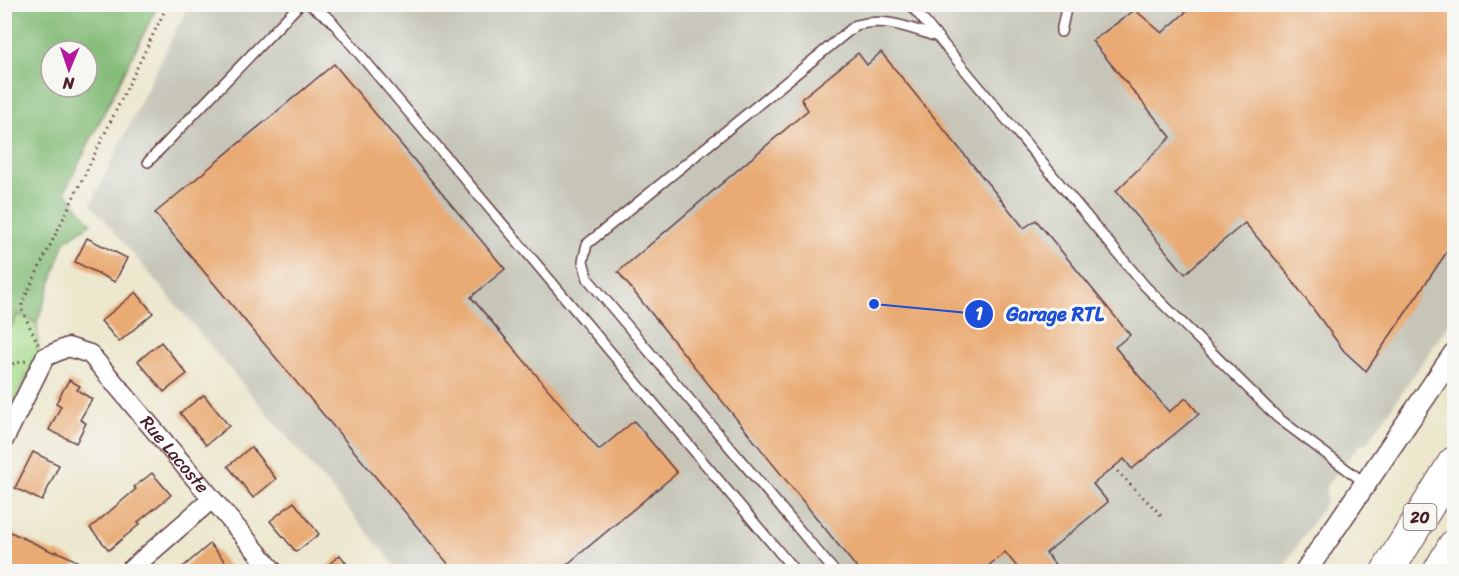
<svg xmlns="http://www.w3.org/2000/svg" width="1459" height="576" font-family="Sriracha,sans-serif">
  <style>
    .industrial { fill: #c6c5b8 }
    .green { fill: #a6dc8c; stroke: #787e5c; stroke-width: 1.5 }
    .forest { fill: #84bc78; stroke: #676e52; stroke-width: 1.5; fill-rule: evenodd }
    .building { fill: #e9aa73 }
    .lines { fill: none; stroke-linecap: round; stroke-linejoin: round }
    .service-casing { stroke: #623d43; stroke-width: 12 }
    .minor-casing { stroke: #623d43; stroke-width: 21 }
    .tertiary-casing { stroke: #623d43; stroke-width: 24 }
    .motorway-casing { stroke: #623d43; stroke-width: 34 }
    .path { stroke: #623d43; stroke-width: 3; stroke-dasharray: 1.5 4.5; stroke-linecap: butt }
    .service { stroke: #fff; stroke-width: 9 }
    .minor { stroke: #fff; stroke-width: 18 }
    .tertiary { stroke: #fff; stroke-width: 21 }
    .motorway { stroke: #fff; stroke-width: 32 }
    .labels { text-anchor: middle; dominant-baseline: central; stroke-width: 6; stroke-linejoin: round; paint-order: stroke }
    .shield { fill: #f6f6f2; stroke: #7e6067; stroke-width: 1.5 }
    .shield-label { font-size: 16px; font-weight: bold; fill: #4a1f2b }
    .street-label { font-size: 18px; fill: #4a1f2b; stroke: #f6f6f2 }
    .leader { fill: none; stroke: #1d4ed8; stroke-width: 2 }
    .callout-dot { fill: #1d4ed8; stroke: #f6f6f2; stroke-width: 2 }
    .mark-label { font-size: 18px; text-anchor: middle; font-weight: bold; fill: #fff }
    .callout-label { font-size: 20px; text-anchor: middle; font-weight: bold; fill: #1d4ed8; stroke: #f6f6f2; stroke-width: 6; stroke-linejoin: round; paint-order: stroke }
  </style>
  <rect width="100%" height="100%" fill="#f6f6f2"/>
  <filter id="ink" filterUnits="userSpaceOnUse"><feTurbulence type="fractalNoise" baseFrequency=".0167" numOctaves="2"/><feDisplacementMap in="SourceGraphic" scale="12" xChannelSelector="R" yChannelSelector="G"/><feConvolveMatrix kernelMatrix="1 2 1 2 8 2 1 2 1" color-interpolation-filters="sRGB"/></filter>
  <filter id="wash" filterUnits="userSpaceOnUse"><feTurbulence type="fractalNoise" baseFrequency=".008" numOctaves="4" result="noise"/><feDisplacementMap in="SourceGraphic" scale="24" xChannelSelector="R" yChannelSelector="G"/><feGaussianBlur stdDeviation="1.35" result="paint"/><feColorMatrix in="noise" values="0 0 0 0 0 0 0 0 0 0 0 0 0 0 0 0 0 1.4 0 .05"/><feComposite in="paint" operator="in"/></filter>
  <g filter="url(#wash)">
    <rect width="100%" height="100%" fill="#ece7cd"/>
    <path class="industrial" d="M188,5H1454V316L1368,442L1359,446L1326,486V501L1281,571H400L91,204Z"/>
    <path class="green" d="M18,314L37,323L39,354L5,419V339Z"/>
    <path class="forest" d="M5,4L158,5L65,191L91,223L65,241L37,323L18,314L5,339ZM51,51H87V87H51Z"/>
    <g id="blocks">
      <g class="building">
        <path d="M1195,4H1455V240L1366,371L1344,351L1283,268L1245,223L1208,253L1185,274L1116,191L1171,137L1092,41L1135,10L1162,33Z"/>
        <path d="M881,52L1024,228L1036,220L1130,335L1115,347L1169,412L1186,398L1199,414L1132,469L1124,459L1093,484L1108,502L1046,553L1061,572H1021L1005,552L981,572H860L618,272L808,110L801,99L858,53L867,65Z"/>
        <path d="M334,64L505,269L471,297L599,450L634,421L677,473L558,572H455L155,213Z"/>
        <path d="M87,238L127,258L115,282L75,262Z"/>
        <path d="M136,292L153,313L119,342L101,321Z"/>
        <path d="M161,342L187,374L164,392L138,361Z"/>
        <path d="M69,380L80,386L77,390L92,399L80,420L86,423L76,443L49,430L61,406L56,403Z"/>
        <path d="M204,395L229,426L206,445L180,413Z"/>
        <path d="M251,447L276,479L253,498L228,466Z"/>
        <path d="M33,452L59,465L42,501L15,488Z"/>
        <path d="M152,473L171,495L138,522L140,524L109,550L90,528L136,489L134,487Z"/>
        <path d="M294,502L319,534L296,552L270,521Z"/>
        <path d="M4,529L55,553L56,551L77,561L72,572H25L4,562Z"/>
        <path d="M210,544L229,566L223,572H177Z"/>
        <path d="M340,555L353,572H320Z"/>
      </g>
    </g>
  </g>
  <g filter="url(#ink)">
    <use href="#blocks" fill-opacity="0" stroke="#623d43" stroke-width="1.5"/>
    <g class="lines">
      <g class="service-casing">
        <g id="service">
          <path d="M309,4L330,19L796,572"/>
          <path d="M910,4L1145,286L1278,418L1365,483"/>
          <path d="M1061,32L1067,4"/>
          <path d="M148,162L300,4"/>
          <path d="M835,572L588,279L583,261L587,244L856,25C887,17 908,28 938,37"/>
        </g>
      </g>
      <g class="minor-casing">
        <g id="minor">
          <path id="s1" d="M4,440L45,357L68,347L90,354L274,572"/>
          <path d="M128,572L212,499"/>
        </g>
      </g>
      <g class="tertiary-casing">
        <path id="tertiary" d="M1305,572L1454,354"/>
      </g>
      <g class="motorway-casing">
        <g id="motorway">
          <path d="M1387,572L1454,463"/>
          <path d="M1439,572L1454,546"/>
        </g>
      </g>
      <g class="path">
        <path d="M38,344L22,310V303L168,4"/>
        <path d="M4,380L13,364L26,361"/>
        <path d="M1113,467L1162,516"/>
      </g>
      <use href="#service" class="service"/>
      <use href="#minor" class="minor"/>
      <use href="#tertiary" class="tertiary"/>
      <use href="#motorway" class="motorway"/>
    </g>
  </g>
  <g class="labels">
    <rect class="shield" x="1403.5" y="504" width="33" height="26" rx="4.5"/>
    <g class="shield-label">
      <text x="1420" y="517">20</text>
    </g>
    <g class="street-label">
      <text stroke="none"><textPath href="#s1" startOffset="272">Rue Lacoste</textPath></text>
    </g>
  </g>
  <path class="leader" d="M874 304L979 314"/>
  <g class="callout-dot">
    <circle cx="874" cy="304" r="6"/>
    <circle cx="979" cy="314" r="15"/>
  </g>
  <g class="mark-label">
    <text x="979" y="320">1</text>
  </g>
  <g class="callout-label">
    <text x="1055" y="321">Garage RTL</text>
  </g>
  <rect width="1459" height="576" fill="none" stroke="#f6f6f2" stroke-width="24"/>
  <g transform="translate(69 69) rotate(182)"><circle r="28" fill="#f6f6f2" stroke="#b1a0a2" stroke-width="1.5"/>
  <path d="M0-4.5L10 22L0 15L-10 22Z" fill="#b5179e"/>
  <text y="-9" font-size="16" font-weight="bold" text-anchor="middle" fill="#4a1f2b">N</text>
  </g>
</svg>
